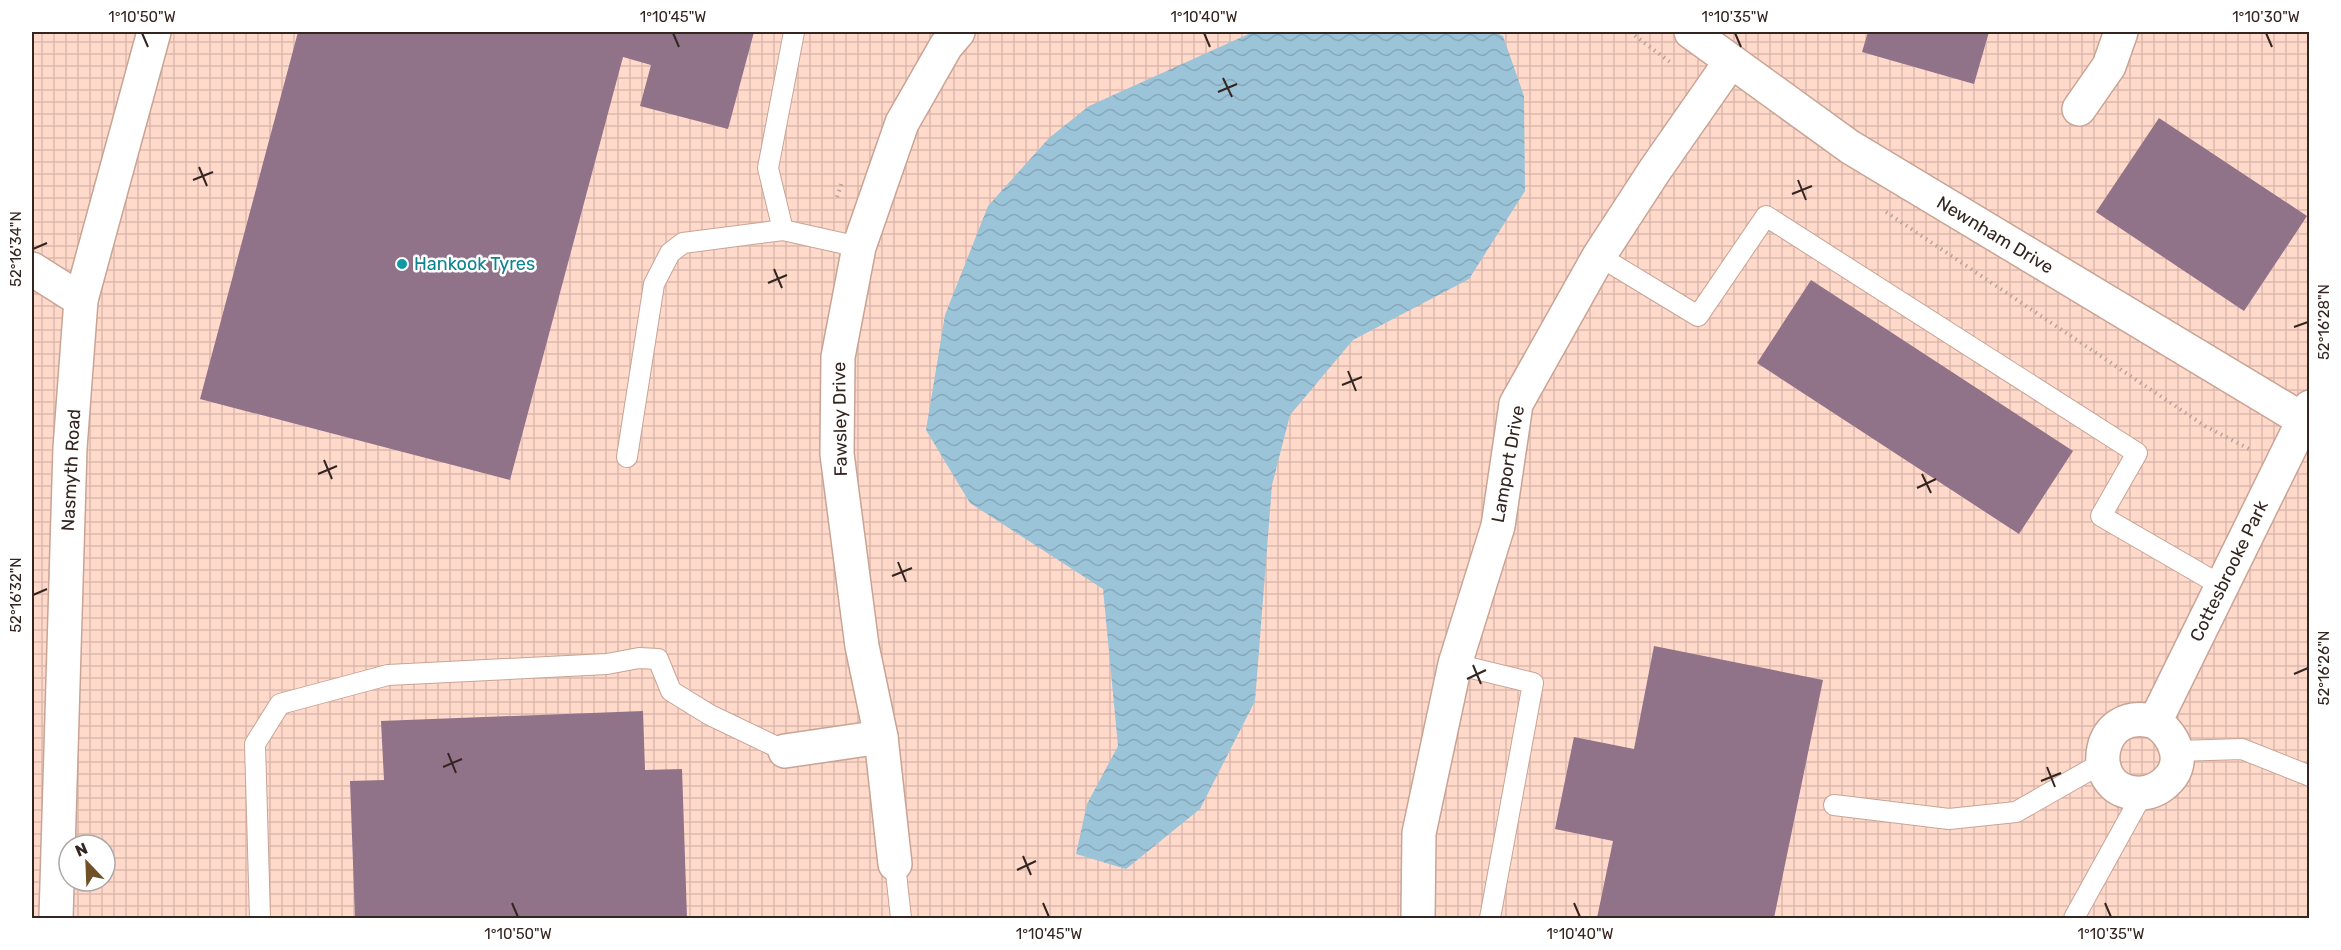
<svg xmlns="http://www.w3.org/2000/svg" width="2341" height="950" font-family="Rubik,sans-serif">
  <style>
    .industrial { fill: url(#industrial-grid); fill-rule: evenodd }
    .water { fill: url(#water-waves) }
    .building { fill: #907289 }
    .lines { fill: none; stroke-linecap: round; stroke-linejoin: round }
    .service-casing { stroke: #c9a495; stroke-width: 22 }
    .minor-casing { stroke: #c9a495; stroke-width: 36 }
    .path { stroke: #b8a49b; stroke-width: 4; stroke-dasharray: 1.5 4.5; stroke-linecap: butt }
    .service { stroke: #fff; stroke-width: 20 }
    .minor { stroke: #fff; stroke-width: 33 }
    .ticks { fill: none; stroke: #33251f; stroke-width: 2 }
    .culture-dot { fill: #0f9aa8; stroke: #fff; stroke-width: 2 }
    .labels { text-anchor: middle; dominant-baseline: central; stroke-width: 5; stroke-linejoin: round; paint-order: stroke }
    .street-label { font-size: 18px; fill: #33251f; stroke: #fff }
    .culture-label { font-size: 18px; fill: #0d838f; stroke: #fff; text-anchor: start }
    .neatline { fill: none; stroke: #33251f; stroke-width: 2 }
    .ticks-label { font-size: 15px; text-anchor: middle; fill: #33251f }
  </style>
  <defs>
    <pattern id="industrial-grid" width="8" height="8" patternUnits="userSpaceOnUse" patternTransform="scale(1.5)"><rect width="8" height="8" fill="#ffd9ca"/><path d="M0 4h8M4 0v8" fill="none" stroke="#dbbaad"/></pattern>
    <pattern id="water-waves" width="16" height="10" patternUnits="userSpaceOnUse" patternTransform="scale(1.5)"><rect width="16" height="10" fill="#9bc4d9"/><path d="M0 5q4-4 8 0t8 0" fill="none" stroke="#86a8ba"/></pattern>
  </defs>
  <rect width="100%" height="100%" fill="#fee7dd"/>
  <path class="industrial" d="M32,32H2309V918H32ZM69,845H105V881H69Z"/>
  <path class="water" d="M1253,32H1495L1503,36L1524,96L1525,191L1469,279L1353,340L1290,415L1272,485L1255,701L1200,809L1126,869L1076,854L1087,804L1118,746L1103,589L970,503L926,430L945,315L988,206L1049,138L1089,106Z"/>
  <g class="building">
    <path d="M298,32H754L728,129L640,106L651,65L623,57L510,480L200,399Z"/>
    <path d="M1868,32H1989L1974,84L1862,52Z"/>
    <path d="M2159,118L2307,216L2244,311L2096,212Z"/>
    <path d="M1811,280L2073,451L2019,534L1757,363Z"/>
    <path d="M1654,646L1823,680L1774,918H1597L1613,841L1555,829L1574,737L1634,749Z"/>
    <path d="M643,711L645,770L682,769L687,918H355L350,781L384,780L381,721Z"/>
  </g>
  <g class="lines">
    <g class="service-casing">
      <g id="service">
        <path d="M794,32L768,168L783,230L859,247"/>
        <path d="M1599,256L1698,316L1766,216L2137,453L2101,516L2222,586"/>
        <path d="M627,457L654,284L670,253L683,243L783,230"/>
        <path d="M1455,664L1533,683L1490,918"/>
        <path d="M2177,751L2242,749L2310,776"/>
        <path d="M1834,805L1949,819L2016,812L2102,763"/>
        <path d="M895,864L901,918"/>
        <path d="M260,918L255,744L280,704L388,675L607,664L639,658L658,659L671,691L710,715L785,751"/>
        <path d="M2074,918L2143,793"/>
      </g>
    </g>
    <g class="minor-casing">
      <g id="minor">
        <path d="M1691,32L1850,147L2310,424"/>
        <path d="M2079,109L2109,66L2121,32"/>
        <path d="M32,269L81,300"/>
        <path d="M2155,722C2096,704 2084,789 2135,793C2147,794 2157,790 2165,783C2188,764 2175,735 2155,722L2310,407"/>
        <path d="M785,751L881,737"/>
        <path d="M895,864L881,737L862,646L837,454L838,357L859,247L902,123L946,46L958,32"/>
        <path d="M56,918L70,448L81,300L154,32"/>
        <path d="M1418,918L1419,833L1455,664L1498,526L1516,404L1599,256L1655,170L1731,61"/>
      </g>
    </g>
    <g class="path">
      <path d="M1630,32L1670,62"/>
      <path d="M837,197L842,182"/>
      <path d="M1886,212L2205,426L2251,450"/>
    </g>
    <use href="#service" class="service"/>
    <use href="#minor" class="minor"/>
  </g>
  <path class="ticks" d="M142,33L148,47M673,33L679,47M1204,33L1210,47M1735,33L1741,47M2266,33L2272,47M1223,78L1232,97M1218,92L1237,84M199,167L207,186M193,180L213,172M1798,180L1806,200M1792,194L1812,186M33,249L47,243M774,269L782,288M768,283L787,275M2294,327L2308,322M1348,371L1356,391M1342,385L1362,377M324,460L332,479M318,474L337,466M1922,474L1931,493M1917,488L1936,479M898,562L906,582M892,576L912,568M33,595L47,589M1473,665L1481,684M2294,674L2308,668M1467,679L1486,670M448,753L456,773M443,767L462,759M2047,767L2055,787M2041,781L2061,773M1023,856L1031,875M1017,870L1036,861M512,903L518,917M1043,903L1049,917M1574,903L1580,917M2105,903L2111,917"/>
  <circle class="culture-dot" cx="402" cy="264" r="6"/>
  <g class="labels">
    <g class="street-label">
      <text transform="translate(1995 235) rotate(31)">Newnham Drive</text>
      <text transform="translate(840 419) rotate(-91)">Fawsley Drive</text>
      <text transform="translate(1508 464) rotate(-80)">Lamport Drive</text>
      <text transform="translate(71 470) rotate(-87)">Nasmyth Road</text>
      <text transform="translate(2229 571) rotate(-64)">Cottesbrooke Park</text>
    </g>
    <g class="culture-label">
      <text x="414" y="264">Hankook Tyres</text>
    </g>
  </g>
  <rect width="2341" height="950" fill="none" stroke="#ffffff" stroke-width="66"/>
  <g transform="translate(87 863) rotate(337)"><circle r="28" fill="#ffffff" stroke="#ada8a5" stroke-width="1.5"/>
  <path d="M0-4.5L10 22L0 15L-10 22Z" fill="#705026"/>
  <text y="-9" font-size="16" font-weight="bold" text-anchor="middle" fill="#33251f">N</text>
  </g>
  <rect x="33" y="33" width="2275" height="884" class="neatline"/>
  <g class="ticks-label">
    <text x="142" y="22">1°10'50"W</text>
    <text x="673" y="22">1°10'45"W</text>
    <text x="1204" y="22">1°10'40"W</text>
    <text x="1735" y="22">1°10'35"W</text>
    <text x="2266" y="22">1°10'30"W</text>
    <text transform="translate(16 249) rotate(-90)" y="5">52°16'34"N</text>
    <text transform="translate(2324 322) rotate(-90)" y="5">52°16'28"N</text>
    <text transform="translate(16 595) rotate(-90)" y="5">52°16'32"N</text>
    <text transform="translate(2324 668) rotate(-90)" y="5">52°16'26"N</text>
    <text x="518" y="939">1°10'50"W</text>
    <text x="1049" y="939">1°10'45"W</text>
    <text x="1580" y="939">1°10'40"W</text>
    <text x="2111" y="939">1°10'35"W</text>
  </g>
</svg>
